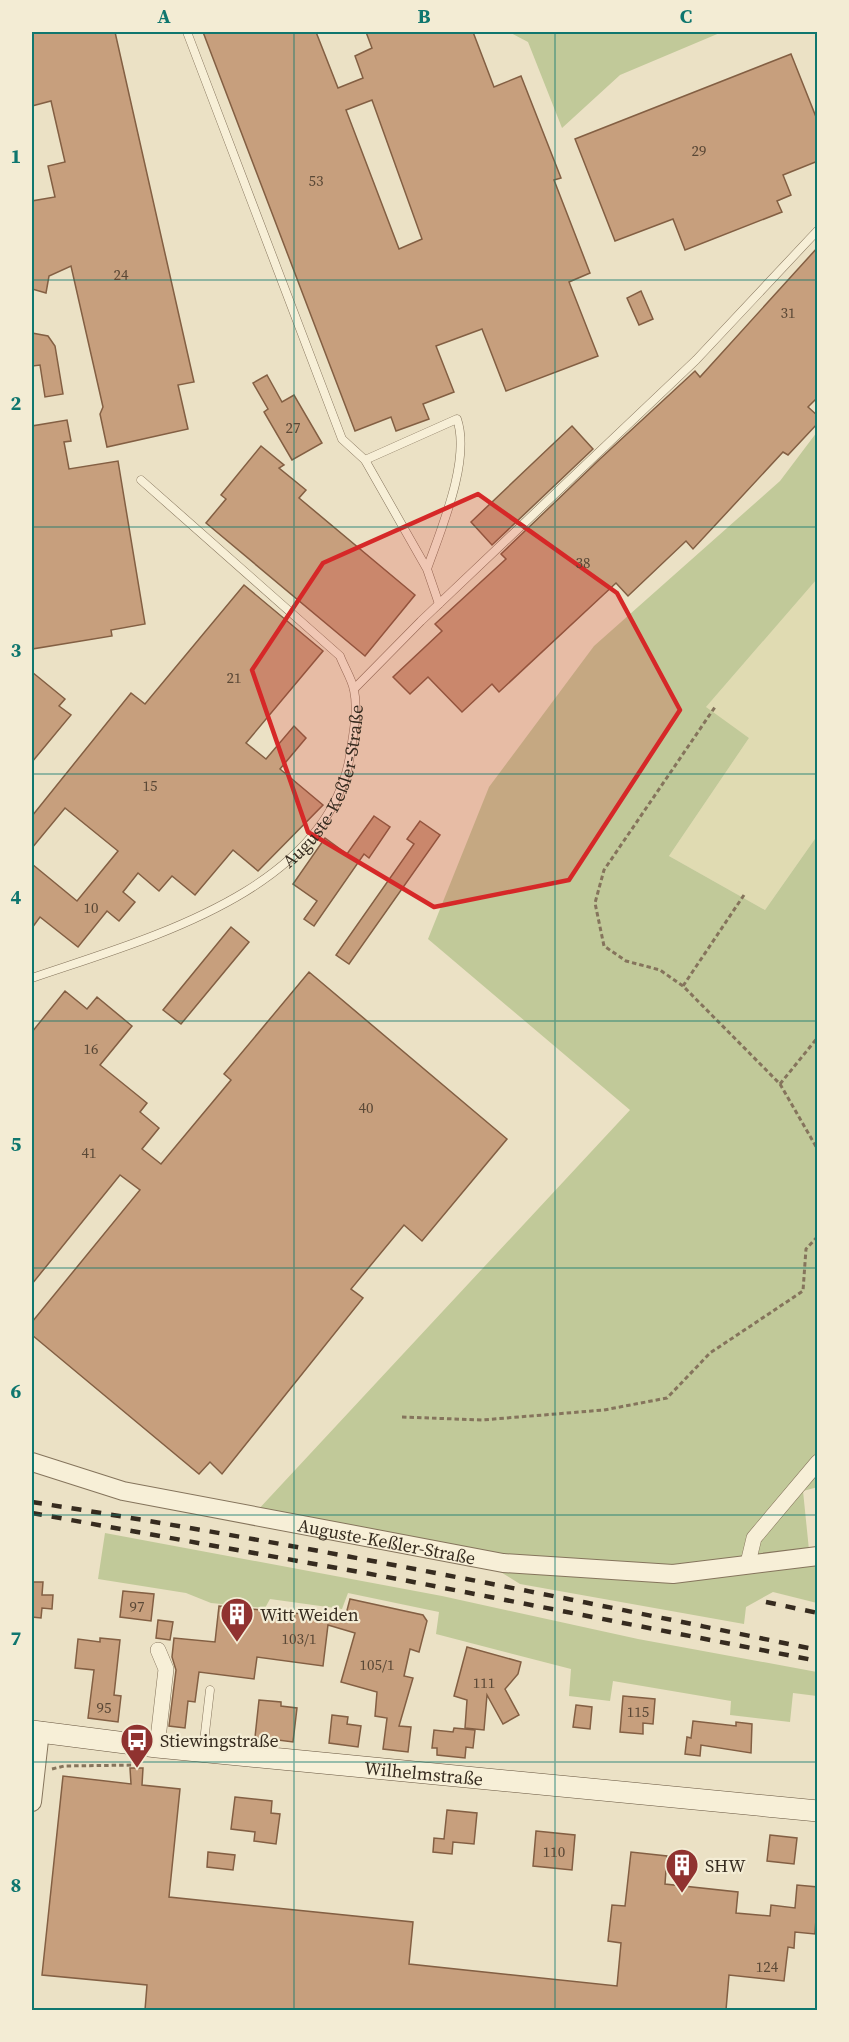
<svg xmlns="http://www.w3.org/2000/svg" width="849" height="2042" font-family="'Source Serif 4',serif">
  <style>
    .farmland { fill: #e0dbb2 }
    .green { fill: #c1c999 }
    .building { fill: #c79f7d; stroke: #835f43; stroke-width: 1.5; fill-rule: evenodd }
    .lines { fill: none; stroke-linecap: round; stroke-linejoin: round }
    .service-casing { stroke: #85745c; stroke-width: 9 }
    .minor-casing { stroke: #85745c; stroke-width: 16 }
    .tertiary-casing { stroke: #85745c; stroke-width: 20 }
    .secondary-casing { stroke: #67553f; stroke-width: 22 }
    .path { stroke: #85745c; stroke-width: 3; stroke-dasharray: 4.5 3; stroke-linecap: butt }
    .service { stroke: #f7efd7; stroke-width: 8 }
    .minor { stroke: #f7efd7; stroke-width: 15 }
    .tertiary { stroke: #f7efd7; stroke-width: 18 }
    .secondary { stroke: #f7efd7; stroke-width: 21 }
    .rail { stroke: #362b1f; stroke-width: 4.5; stroke-dasharray: 10 10; stroke-linecap: butt }
    .marked { fill: #d62828; fill-opacity: 0.2; stroke: #d62828; stroke-width: 4.5; stroke-linejoin: round }
    .grid { fill: none; stroke: #0f766e; stroke-width: 1.5; stroke-opacity: 0.55 }
    .labels { text-anchor: middle; dominant-baseline: central; stroke-width: 4.5; stroke-linejoin: round; paint-order: stroke }
    .number-label { font-size: 15px; fill: #5a4836 }
    .street-label { font-size: 18px; fill: #362b1f; stroke: #f3ecd4 }
    .poi-label { font-size: 18px; fill: #362b1f; stroke: #f3ecd4; text-anchor: start }
    .neatline { fill: none; stroke: #0f766e; stroke-width: 2 }
    .grid-label { font-size: 20px; text-anchor: middle; font-weight: bold; fill: #0f766e }
  </style>
  <rect width="100%" height="100%" fill="#ebe1c5"/>
  <path class="farmland" d="M817,579V836L765,910L669,856L749,738L705,708Z"/>
  <g class="green">
    <path d="M509,32H722L620,75L562,128L528,42Z"/>
    <path d="M817,432V579L706,707L749,738L669,856L765,910L817,836L818,1487L803,1491L809,1550L674,1566L503,1555L256,1512L630,1110L428,939L489,787L594,646L780,481Z"/>
    <path d="M105,1533L442,1596L638,1639L817,1672V1696L793,1693L790,1722L730,1715L731,1701L613,1681L610,1701L569,1696L571,1669L436,1634L439,1612L348,1593L342,1609L270,1599L265,1608L211,1603L186,1593L98,1579Z"/>
    <path d="M817,1562V1603L773,1592L746,1607L744,1624L520,1584L499,1571Z"/>
  </g>
  <g class="building">
    <path d="M32,32H115L194,382L178,385L188,429L107,447L100,414L103,407L71,266L49,276L46,293L32,289V201L55,197L48,166L65,162L51,101L32,106Z"/>
    <path d="M203,32H316L338,88L363,78L355,56L372,48L366,32H473L494,87L521,76L561,178L554,180L590,273L569,282L598,356L506,391L482,329L436,346L454,392L423,404L429,419L396,431L391,417L355,431ZM372,100L422,239L399,249L346,110Z"/>
    <path d="M791,54L818,122V161L783,175L791,195L777,201L782,212L685,250L673,219L615,241L575,139Z"/>
    <path d="M818,247V397L808,407L818,416V423L788,455L783,452L693,549L686,541L628,596L616,583L499,692L492,684L462,712L428,677L410,694L393,677L442,631L435,624L506,559L501,554L601,458L695,371L700,377Z"/>
    <path d="M641,291L653,319L639,325L627,298Z"/>
    <path d="M32,333L48,336L55,346L63,394L45,397L40,365L33,366Z"/>
    <path d="M267,375L282,402L294,395L322,443L292,460L264,412L268,409L253,383Z"/>
    <path d="M67,420L71,441L64,442L69,469L118,461L145,624L111,630L112,636L32,649V426Z"/>
    <path d="M572,426L593,449L492,545L471,522Z"/>
    <path d="M261,446L284,465L279,468L306,490L299,498L415,595L365,656L206,523L226,499L221,495Z"/>
    <path d="M244,585L323,651L246,743L266,759L294,726L306,738L280,769L323,805L258,871L233,850L195,895L172,876L159,891L138,873L123,892L135,902L119,921L107,911L78,947L40,917L32,928V864L77,901L118,851L65,808L32,848V816L131,693L145,704Z"/>
    <path d="M32,672L65,699L59,706L71,715L32,762Z"/>
    <path d="M374,816L390,827L369,858L364,854L314,926L304,919L317,901L293,884L325,838L347,854Z"/>
    <path d="M420,821L440,835L349,964L336,955L414,844L407,839Z"/>
    <path d="M231,927L249,942L181,1024L163,1010Z"/>
    <path d="M309,972L507,1139L422,1241L404,1225L351,1289L363,1298L222,1474L210,1462L199,1474L32,1335V1322L140,1190L120,1175L32,1284V1032L65,991L87,1009L97,997L132,1026L100,1065L147,1103L140,1112L159,1128L142,1149L161,1164L231,1080L224,1074Z"/>
    <path d="M32,1582H43L42,1595H53L52,1609L42,1608L41,1618L32,1617Z"/>
    <path d="M123,1591L154,1594L151,1621L120,1617Z"/>
    <path d="M350,1599L423,1615L427,1621L419,1652L410,1649L404,1676L413,1678L399,1726L411,1727L408,1752L383,1749L387,1718L375,1716L377,1692L341,1682L355,1633L328,1625L323,1666L257,1657L254,1679L199,1672L195,1702L188,1701L185,1728L169,1726L176,1670L172,1657L174,1638L215,1642L219,1606L345,1618Z"/>
    <path d="M158,1620L173,1622L170,1640L156,1638Z"/>
    <path d="M100,1638L120,1640L114,1695L121,1696L118,1722L88,1718L94,1670L75,1668L78,1639L100,1642Z"/>
    <path d="M467,1647L521,1662L518,1674L505,1689L519,1715L503,1724L487,1695L484,1730L465,1728L467,1700L454,1696Z"/>
    <path d="M623,1696L655,1699L653,1724L643,1723V1734L620,1732Z"/>
    <path d="M259,1700L281,1702V1706L297,1708L293,1742L255,1737Z"/>
    <path d="M576,1705L592,1707L590,1729L573,1727Z"/>
    <path d="M332,1715L348,1717L347,1724L361,1726L358,1747L329,1743Z"/>
    <path d="M693,1721L736,1726V1722L752,1724L751,1753L701,1745L700,1756L685,1754L687,1737L691,1738Z"/>
    <path d="M454,1728L475,1730L473,1748L466,1747L465,1758L437,1755V1748H432L434,1730L453,1732Z"/>
    <path d="M130,1768H143L142,1785L180,1789L169,1897L413,1922L409,1964L617,1986L621,1943L608,1941L612,1905L625,1906L631,1852L667,1856L665,1884L738,1892L736,1913L770,1916L771,1905L795,1908L797,1885L818,1887L815,1934L795,1932L794,1948L788,1947L784,1981L729,1975L726,2010H145L147,1985L42,1975L63,1776L131,1784Z"/>
    <path d="M235,1797L272,1801L271,1813L280,1814L276,1844L254,1841L255,1832L231,1829Z"/>
    <path d="M447,1810L477,1813L474,1844L453,1842L452,1854L433,1852L434,1838L444,1839Z"/>
    <path d="M536,1831L575,1835L572,1870L533,1866Z"/>
    <path d="M770,1835L797,1838L794,1864L767,1861Z"/>
    <path d="M208,1852L235,1855L233,1870L207,1867Z"/>
  </g>
  <g class="lines">
    <g class="service-casing">
      <g id="service">
        <path d="M187,32L342,439L365,460"/>
        <path d="M427,569C441,529 471,460 457,419L365,460L427,569L439,604"/>
        <path d="M354,689L421,621L696,360L818,230"/>
        <path id="s1" d="M32,978C145,939 333,891 351,749C354,730 358,709 354,690C352,679 344,667 340,656L141,480"/>
        <path d="M203,1750L210,1690"/>
      </g>
    </g>
    <g class="minor-casing">
      <g id="minor">
        <path d="M748,1563L754,1538L818,1462"/>
        <path d="M157,1747L166,1669L158,1650"/>
      </g>
    </g>
    <g class="tertiary-casing">
      <g id="tertiary">
        <path id="s2" d="M32,1462L123,1491L503,1563L673,1574L818,1556"/>
        <path d="M32,1802L40,1731"/>
      </g>
    </g>
    <g class="secondary-casing">
      <g id="secondary">
        <path id="s3" d="M32,1731L157,1747L818,1811"/>
      </g>
    </g>
    <g class="path">
      <path d="M744,895L683,986L780,1084L818,1150"/>
      <path d="M683,986L660,970L626,961L604,946L595,903L604,870L715,707"/>
      <path d="M780,1084L818,1037"/>
      <path d="M402,1417L482,1420L604,1410L667,1398L710,1353L803,1291L806,1249L818,1236"/>
      <path d="M52,1769L64,1766L137,1765V1769"/>
    </g>
    <use href="#service" class="service"/>
    <use href="#minor" class="minor"/>
    <use href="#tertiary" class="tertiary"/>
    <use href="#secondary" class="secondary"/>
    <g class="rail">
      <path d="M32,1502C295,1543 557,1596 818,1650"/>
      <path d="M32,1513L398,1579L818,1661"/>
      <path d="M766,1602L818,1613"/>
    </g>
  </g>
  <path class="marked" d="M478,494L617,593L680,710L569,880L434,907L308,832L252,670L323,563Z"/>
  <path class="grid" d="M294,32V2010M555,32V2010M32,280H818M32,527H818M32,774H818M32,1021H818M32,1268H818M32,1515H818M32,1762H818"/>
  <defs>
    <g id="building-pin" transform="scale(1.725)"><path d="M0 17L-7.5 6A9.5 9.5 0 1 1 7.5 6Z" fill="#903330" stroke="#f3ecd4"/><path d="M-4-6H4V6H1V3H-1V6H-4ZM-2.5-4.3h1.7v1.8h-1.7ZM.8-4.3h1.7v1.8H.8ZM-2.5-1h1.7V.8h-1.7ZM.8-1h1.7V.8H.8Z" fill="#fff"/></g>
    <g id="bus-pin" transform="scale(1.725)"><path d="M0 17L-7.5 6A9.5 9.5 0 1 1 7.5 6Z" fill="#903330" stroke="#f3ecd4"/><path d="M-5-6H5V4H4V6H2V4H-2V6H-4V4H-5ZM-3.5-4V0h7V-4ZM-3.5 1.2v1.5H-2V1.2ZM2 1.2v1.5H3.5V1.2Z" fill="#fff"/></g>
  </defs>
  <g fill-rule="evenodd">
    <use href="#building-pin" x="237" y="1614"/>
    <use href="#bus-pin" x="137" y="1740"/>
    <use href="#building-pin" x="682" y="1865"/>
  </g>
  <g class="labels">
    <g class="number-label">
      <text x="699" y="150">29</text>
      <text x="316" y="180">53</text>
      <text x="121" y="274">24</text>
      <text x="788" y="312">31</text>
      <text x="293" y="427">27</text>
      <text x="583" y="562">38</text>
      <text x="234" y="677">21</text>
      <text x="150" y="785">15</text>
      <text x="91" y="907">10</text>
      <text x="91" y="1048">16</text>
      <text x="366" y="1107">40</text>
      <text x="89" y="1152">41</text>
      <text x="137" y="1606">97</text>
      <text x="299" y="1638">103/1</text>
      <text x="377" y="1664">105/1</text>
      <text x="484" y="1682">111</text>
      <text x="104" y="1707">95</text>
      <text x="638" y="1711">115</text>
      <text x="554" y="1851">110</text>
      <text x="767" y="1966">124</text>
    </g>
    <g class="street-label">
      <text stroke="none"><textPath href="#s1" startOffset="369">Auguste-Keßler-Straße</textPath></text>
      <text stroke="none"><textPath href="#s2" startOffset="364">Auguste-Keßler-Straße</textPath></text>
      <text stroke="none"><textPath href="#s3" startOffset="394">Wilhelmstraße</textPath></text>
    </g>
    <g class="poi-label">
      <text x="260" y="1614">Witt Weiden</text>
      <text x="160" y="1740">Stiewingstraße</text>
      <text x="705" y="1865">SHW</text>
    </g>
  </g>
  <rect width="849" height="2042" fill="none" stroke="#f3ecd4" stroke-width="66"/>
  <rect x="33" y="33" width="783" height="1976" class="neatline"/>
  <g class="grid-label">
    <text x="164" y="23">A</text>
    <text x="424" y="23">B</text>
    <text x="686" y="23">C</text>
    <text x="16" y="163">1</text>
    <text x="16" y="410">2</text>
    <text x="16" y="657">3</text>
    <text x="16" y="904">4</text>
    <text x="16" y="1151">5</text>
    <text x="16" y="1398">6</text>
    <text x="16" y="1645">7</text>
    <text x="16" y="1892">8</text>
  </g>
</svg>
